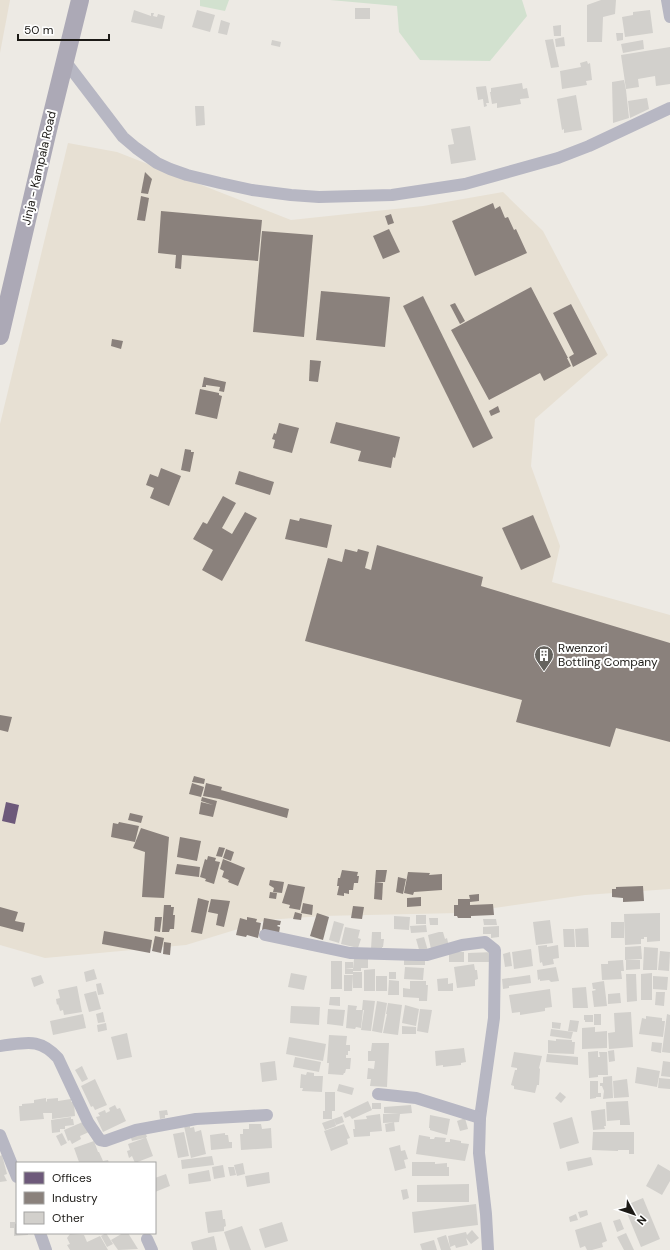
<svg xmlns="http://www.w3.org/2000/svg" width="670" height="1250" font-family="'DM Sans',sans-serif">
  <style>
    .built { fill: #e7e0d3 }
    .green { fill: #d2e1cf }
    .offices { fill: #6d597a }
    .industry { fill: #8a817c }
    .building { fill: #d2d0cc }
    .lines { fill: none; stroke-linecap: round; stroke-linejoin: round }
    .minor { stroke: #b7b7c3; stroke-width: 12 }
    .highway { stroke: #aca9b6; stroke-width: 18 }
    .labels { text-anchor: middle; dominant-baseline: central; stroke-width: 4; stroke-linejoin: round; paint-order: stroke }
    .street-label { font-size: 12px; fill: #1c1a16; stroke: #fff }
    .poi-label { font-size: 12px; fill: #1c1a16; stroke: #fff; text-anchor: start }
  </style>
  <rect width="100%" height="100%" fill="#edeae4"/>
  <g class="built">
    <path d="M0,0H10L0,53Z"/>
    <path d="M68,143L117,152L291,220L423,206L503,192L543,231L608,355L535,419L531,466L560,546L552,582L670,615V889L585,895L459,913L322,916L267,920L186,945L45,958L0,945V424Z"/>
  </g>
  <g class="green">
    <path d="M200,0H229L225,11L200,6Z"/>
    <path d="M330,0H522L527,16L490,61L420,60L399,32L397,6Z"/>
  </g>
  <path class="offices" d="M6,802L19,805L15,824L2,821Z"/>
  <g class="industry">
    <path d="M145,172L152,179L148,194L141,193Z"/>
    <path d="M141,196L149,198L145,221L137,220Z"/>
    <path d="M493,203L495,209L500,206L505,218L508,217L514,230L516,229L527,253L475,276L452,221Z"/>
    <path d="M161,211L262,220L258,261L182,255L181,269L175,268L176,255L158,253Z"/>
    <path d="M391,214L394,223L388,225L385,216Z"/>
    <path d="M389,229L400,252L383,259L373,236Z"/>
    <path d="M262,231L313,235L304,337L253,332Z"/>
    <path d="M531,287L568,358H567L571,366L544,381L540,373L489,400L451,330Z"/>
    <path d="M321,291L390,297L385,347L316,340Z"/>
    <path d="M423,296L493,438L473,448L403,306Z"/>
    <path d="M455,303L465,321L460,324L450,305Z"/>
    <path d="M571,304L597,354L573,367L569,357L574,354L553,313Z"/>
    <path d="M112,339L123,341L121,349L111,346Z"/>
    <path d="M310,360L321,361L318,382L309,381Z"/>
    <path d="M204,377L226,382L224,392L219,391L220,387L206,385V387H202Z"/>
    <path d="M200,389L219,393V395L222,396L217,419L195,414Z"/>
    <path d="M498,406L500,412L491,416L489,411Z"/>
    <path d="M336,422L400,437L395,458L393,457L391,468L358,461L361,451L330,443Z"/>
    <path d="M279,423L299,428L292,453L273,448L275,440L272,439L274,433L276,434Z"/>
    <path d="M185,449L191,450V452H194L190,472L181,470Z"/>
    <path d="M161,468L181,476L169,506L150,498L154,488L146,485L150,474L158,477Z"/>
    <path d="M239,471L274,482L270,495L235,484Z"/>
    <path d="M223,496L236,503L222,528L232,534L245,512L257,518L222,581L202,570L213,550L193,539L203,522L207,524Z"/>
    <path d="M533,515L551,557L521,570L502,528Z"/>
    <path d="M300,518L332,525L327,548L285,539L290,519L299,521Z"/>
    <path d="M377,545L483,577L481,586L670,643V742L616,728L610,747L516,722L522,700L305,641L328,558L342,562L345,549L357,552L358,549L369,552L365,568L371,570Z"/>
    <path d="M0,715L12,717L8,732L0,730Z"/>
    <path d="M194,776L205,779L204,784L192,782Z"/>
    <path d="M192,783L204,787L201,797L189,794Z"/>
    <path d="M206,783L222,787L219,797L221,790L289,809L287,818L219,799L203,796Z"/>
    <path d="M202,797L217,801L213,817L199,814L201,802L213,805L201,801Z"/>
    <path d="M130,813L143,816L141,823L128,820Z"/>
    <path d="M119,822L139,826L135,842L111,837L113,823L118,824Z"/>
    <path d="M141,828L169,837L164,898L142,897L145,852L133,848Z"/>
    <path d="M180,837L201,841L197,861L177,857Z"/>
    <path d="M219,847L225,848L222,857L216,856Z"/>
    <path d="M226,849L234,852L231,861L223,858Z"/>
    <path d="M208,856L216,858L215,861L220,862L214,884L205,881L206,879L200,877L205,859L207,860Z"/>
    <path d="M223,859L245,868L238,886L228,882L229,880L222,877L224,871L220,869Z"/>
    <path d="M177,864L200,867L199,877L175,874Z"/>
    <path d="M342,870L358,872L357,876H359L358,883H354L353,890H349V894L344,893V896L337,895L339,886H337L338,878H340Z"/>
    <path d="M376,870H387L385,882H375Z"/>
    <path d="M408,872L430,873L429,875L442,874V890L414,892L413,895L404,893Z"/>
    <path d="M398,877L406,879L403,894L396,892Z"/>
    <path d="M270,880L284,882L282,893L273,892L274,888L269,885Z"/>
    <path d="M375,882L383,883L382,900L374,899Z"/>
    <path d="M288,884L305,887L300,910L289,908L290,905L282,903Z"/>
    <path d="M643,886L644,901L623,902V898L612,897V889H616V887Z"/>
    <path d="M270,892L277,893L276,899L269,898Z"/>
    <path d="M479,894V901L470,902V905L493,904L494,915L471,916V918H458L457,916H454V905H458V899H470L469,895Z"/>
    <path d="M421,897V906L407,907V898Z"/>
    <path d="M198,898L209,901L202,934L191,932Z"/>
    <path d="M211,899L230,901L224,927L216,925L218,914L208,912Z"/>
    <path d="M303,903L313,905L312,915L301,913Z"/>
    <path d="M164,905H171V907H174L173,915H175L174,929H170L169,932H162Z"/>
    <path d="M353,906L364,907L362,919L351,918Z"/>
    <path d="M0,907L18,912L15,921L25,923L23,932L0,926Z"/>
    <path d="M295,912L302,914L301,920L293,919Z"/>
    <path d="M317,913L329,917L323,940L310,936Z"/>
    <path d="M155,917H162L160,932L154,931Z"/>
    <path d="M247,917L257,919L256,922L261,923L258,938L247,935L246,937L236,935L240,918L247,920Z"/>
    <path d="M264,918L281,921L280,925H278L277,926L280,927L279,933L262,930Z"/>
    <path d="M104,931L152,940L150,953L102,944Z"/>
    <path d="M155,936L164,938L161,953L152,951Z"/>
    <path d="M164,942L171,943L170,955L163,954Z"/>
  </g>
  <g class="building">
    <path d="M601,0H616L615,14L603,17L602,42H587V5Z"/>
    <rect x="355" y="8" width="15" height="11"/>
    <path d="M134,10L151,16V13H154L153,16L157,17L158,14L165,16L162,29L131,22Z"/>
    <path d="M197,10L215,15L210,32L192,27Z"/>
    <path d="M650,10L653,33L625,37L622,17L633,15V12Z"/>
    <path d="M221,20L230,23L227,35L218,33Z"/>
    <path d="M561,25V36H554L553,26Z"/>
    <path d="M616,33H623V40L617,41Z"/>
    <path d="M564,37L565,46L556,47L555,39Z"/>
    <path d="M553,39L559,67L551,68L545,40Z"/>
    <path d="M272,40L281,42L280,47L271,45Z"/>
    <path d="M643,40L644,49L623,53L621,44Z"/>
    <path d="M670,47V84L656,86L655,76L638,79L639,87L626,89L621,55Z"/>
    <path d="M587,61L588,64L590,63L592,80L586,81L587,85L562,89L560,71L581,67L580,63Z"/>
    <path d="M624,80L626,90L629,118L613,123L612,82Z"/>
    <path d="M522,83L523,89L527,88L529,98L520,99L521,104L497,108V103L492,104L490,92H491V88Z"/>
    <path d="M486,86L489,103H486L487,106L484,107L483,99L478,100L476,87Z"/>
    <path d="M576,95L582,130L564,133V129L562,130L557,99Z"/>
    <path d="M647,98L649,109L630,118L628,101Z"/>
    <path d="M195,106H204L205,125L196,126Z"/>
    <path d="M470,126L476,160L451,164L448,145L454,144L451,129Z"/>
    <path d="M660,913V941L647,942V937H644V939H641V944L625,945L624,914Z"/>
    <rect x="416" y="915" width="10" height="9"/>
    <path d="M394,916L410,917L409,930L394,929Z"/>
    <path d="M429,918H438V925H430Z"/>
    <path d="M483,919H496L497,925H484Z"/>
    <path d="M550,920L553,943L536,945L533,922Z"/>
    <path d="M334,921L344,924L339,943L329,940Z"/>
    <rect x="611" y="922" width="13" height="16"/>
    <path d="M426,925L427,932L411,933L410,926Z"/>
    <path d="M499,926V937L491,938V934H483V927Z"/>
    <path d="M345,927L360,930L358,938L361,939L358,948L341,944Z"/>
    <path d="M588,928L589,947H576L575,929Z"/>
    <path d="M563,929H574L575,947H564Z"/>
    <path d="M372,932H381V939H384L383,947H382V949H371Z"/>
    <path d="M439,932H443L445,939L447,938L449,947L431,949L428,935Z"/>
    <path d="M424,937L428,951L420,953L416,939Z"/>
    <path d="M547,945V947L558,945L559,958L553,959L554,964L543,966L542,962L540,963L538,946Z"/>
    <path d="M641,946L642,959L625,960V947Z"/>
    <path d="M644,947L658,948L657,970H643Z"/>
    <path d="M531,949L533,966L514,969L512,952Z"/>
    <path d="M660,951L670,952L669,971L658,970Z"/>
    <rect x="449" y="952" width="15" height="10"/>
    <path d="M494,952V962H468V953Z"/>
    <path d="M510,952L512,966L505,967L503,954Z"/>
    <path d="M368,958V968H361V971H353V974H345V968L353,969L354,959Z"/>
    <path d="M425,958V965H404V960Z"/>
    <path d="M623,960L624,971H621L622,979L602,980L601,964H608V961Z"/>
    <path d="M626,960H640V969L626,970Z"/>
    <rect x="331" y="961" width="11" height="28"/>
    <rect x="345" y="962" width="8" height="6"/>
    <path d="M474,964L475,970H477L478,979L475,980V986L457,988L454,967Z"/>
    <path d="M405,967L424,968L423,980L404,979Z"/>
    <path d="M556,967L559,981L551,982L549,980L540,981V979L538,980L537,970Z"/>
    <path d="M94,969L97,979L86,982L84,972Z"/>
    <path d="M375,969V991H364V970Z"/>
    <rect x="353" y="972" width="9" height="16"/>
    <rect x="389" y="972" width="7" height="7"/>
    <path d="M291,973L307,976L304,990L288,987Z"/>
    <path d="M652,973V1000H641V974Z"/>
    <path d="M626,974H636L637,1001L627,1002Z"/>
    <path d="M41,975L44,983L34,987L31,978Z"/>
    <path d="M344,975H353L352,991H344Z"/>
    <path d="M530,975L531,983L509,986V988L503,989L502,979Z"/>
    <rect x="376" y="976" width="11" height="15"/>
    <path d="M653,976L668,977L667,990L653,989Z"/>
    <path d="M448,978V984L453,983V991H438L437,979Z"/>
    <path d="M389,980L399,981V995H388Z"/>
    <path d="M410,981H426V985H428L427,1001H419V998L403,997V988L410,989Z"/>
    <path d="M604,981L607,1006L594,1007L592,991L596,990L595,989H593L592,983Z"/>
    <path d="M101,983L104,994L98,995L96,984Z"/>
    <path d="M77,986L82,1012L64,1015L63,1010L60,1011L58,1004L57,1005L56,999L60,998L58,990Z"/>
    <path d="M586,987L588,1008H573L572,988Z"/>
    <path d="M550,989L552,1007L545,1008V1011L520,1015V1012L512,1013L509,995Z"/>
    <path d="M96,991L101,1009L89,1012L84,994Z"/>
    <path d="M656,992H665L664,1006L655,1005Z"/>
    <path d="M620,993L621,1003L608,1004V994Z"/>
    <path d="M330,997H340V1006L329,1005Z"/>
    <path d="M363,1000L375,1001L371,1031L361,1030L364,1010H362Z"/>
    <path d="M377,1001L387,1003L382,1033L372,1031Z"/>
    <path d="M388,1003L402,1005L398,1035L383,1033L387,1014H386Z"/>
    <path d="M348,1005L357,1006L356,1010H363L361,1028L356,1027L355,1029L346,1028Z"/>
    <path d="M405,1005L419,1009L416,1026L402,1023Z"/>
    <path d="M291,1006L320,1007L319,1025L290,1023Z"/>
    <path d="M328,1009L345,1010L343,1026L327,1024Z"/>
    <path d="M420,1009L432,1010L428,1033L417,1031Z"/>
    <path d="M103,1012L105,1022L98,1023L96,1014Z"/>
    <path d="M631,1012L633,1047L609,1049L608,1033L615,1032L614,1013Z"/>
    <path d="M83,1014L86,1028L53,1035L50,1021Z"/>
    <rect x="594" y="1014" width="7" height="11"/>
    <path d="M667,1014L670,1015V1053L662,1052Z"/>
    <path d="M584,1015H593V1022H585V1020H584Z"/>
    <path d="M646,1016L662,1018V1021H665L663,1037L639,1034L642,1018L646,1019Z"/>
    <path d="M570,1020L579,1021L577,1032L568,1031Z"/>
    <path d="M552,1022L561,1023L560,1029L552,1028Z"/>
    <path d="M106,1023L107,1030L98,1032L97,1025Z"/>
    <path d="M402,1026L416,1027V1034H402Z"/>
    <path d="M595,1027V1032L607,1031V1048L582,1049V1028Z"/>
    <path d="M551,1029L573,1032L571,1039L550,1036Z"/>
    <path d="M127,1033L132,1057L117,1060L111,1037Z"/>
    <path d="M329,1035L347,1036L346,1045H350V1051H348V1055H346V1058H351L350,1069H346L345,1073H344L343,1075L328,1074L329,1063H327Z"/>
    <path d="M289,1037L326,1044L323,1061L286,1054Z"/>
    <path d="M556,1039L572,1040V1042H575L574,1054L548,1053V1040L556,1041Z"/>
    <path d="M652,1042L662,1043L661,1053L651,1051Z"/>
    <path d="M372,1043H389L387,1087L370,1086L371,1079H367L368,1068L374,1069L375,1061H368V1051H371Z"/>
    <path d="M464,1048L466,1062L461,1063V1065L443,1067V1065L436,1066L435,1051Z"/>
    <path d="M614,1050L615,1061L609,1062L608,1051Z"/>
    <path d="M598,1051V1057H600L599,1052H607L608,1075H598V1077L589,1078L588,1052Z"/>
    <path d="M514,1052L542,1056L539,1068L540,1069L539,1085H537L535,1093L514,1089V1086L511,1085L515,1070H517V1068L511,1067Z"/>
    <path d="M547,1054L578,1057V1065L546,1062Z"/>
    <path d="M295,1057L321,1062L319,1072L293,1067Z"/>
    <path d="M275,1061L277,1080L262,1082L260,1063Z"/>
    <path d="M663,1061L670,1062V1077L661,1076Z"/>
    <path d="M82,1066L88,1079L82,1082L75,1070Z"/>
    <path d="M637,1067L660,1071L657,1087L635,1083Z"/>
    <path d="M307,1072L314,1073V1076H323L322,1092L302,1091L303,1088H300L301,1074L306,1075Z"/>
    <path d="M612,1076L613,1098L603,1099L604,1091L602,1086H600V1083H603V1077Z"/>
    <path d="M659,1078L670,1079V1089L658,1088Z"/>
    <path d="M95,1079L107,1105L95,1110L93,1106L91,1107L81,1086Z"/>
    <path d="M627,1079L629,1097L614,1098L613,1081Z"/>
    <path d="M590,1081H598V1093H601V1097H596V1098L590,1099Z"/>
    <path d="M339,1084L354,1088L352,1095L337,1091Z"/>
    <rect x="325" y="1092" width="10" height="19"/>
    <path d="M560,1092L566,1097L561,1103L555,1098Z"/>
    <path d="M46,1098V1102L47,1101V1099L58,1098V1101L71,1099V1102H74L75,1116L52,1119V1113H43L44,1119L20,1121L19,1106H22V1104L34,1103V1100Z"/>
    <path d="M368,1101L372,1110L352,1119L350,1116L345,1118L343,1113Z"/>
    <path d="M628,1101L630,1125H620V1120L607,1121L606,1102Z"/>
    <rect x="372" y="1103" width="9" height="6"/>
    <path d="M115,1105L117,1109L120,1108L126,1121L103,1132L96,1117L100,1116L98,1113L105,1110L106,1113L110,1111L109,1108Z"/>
    <path d="M411,1105L412,1113L400,1114L399,1122L383,1123V1114L399,1113H384V1107Z"/>
    <path d="M605,1109L606,1126H604L605,1129L593,1130L591,1111Z"/>
    <path d="M167,1110L168,1115H165V1118L160,1119L159,1111Z"/>
    <rect x="323" y="1111" width="9" height="8"/>
    <path d="M380,1114L382,1131L370,1132V1136L354,1137L353,1129H355L354,1120L367,1119L366,1116Z"/>
    <path d="M430,1115L450,1119L447,1135L430,1130V1128H429Z"/>
    <path d="M342,1116L344,1122L336,1125L334,1119L336,1126L325,1130L322,1123Z"/>
    <path d="M71,1117V1119H73L74,1125L65,1126V1129H60V1132L52,1133L51,1120Z"/>
    <path d="M572,1117L579,1143L560,1149L553,1123Z"/>
    <path d="M465,1118L468,1129L460,1131L457,1121Z"/>
    <path d="M85,1121L89,1132L80,1136L81,1139L72,1144L70,1140L68,1141L64,1130Z"/>
    <path d="M394,1122L395,1131L386,1132L385,1124Z"/>
    <path d="M249,1124H261L262,1129L271,1128L272,1148L241,1150L240,1134H243V1129H249Z"/>
    <path d="M344,1124L350,1138L347,1139L348,1144L331,1151L324,1131Z"/>
    <path d="M190,1125V1128L194,1127L195,1132L201,1130L206,1154L191,1158L184,1126Z"/>
    <path d="M145,1131L147,1137H146L153,1156L135,1163L132,1156L129,1158L127,1151L130,1150L128,1144L145,1138L132,1141L130,1135Z"/>
    <path d="M184,1132L189,1156L178,1158L173,1134Z"/>
    <path d="M593,1132H634V1154H629V1150H618V1151L592,1150Z"/>
    <path d="M62,1133L67,1143L61,1146L56,1136Z"/>
    <path d="M225,1133V1135H228L229,1142H232V1148L211,1150L210,1135Z"/>
    <path d="M419,1135L430,1137V1139H434L435,1137L446,1138L445,1142H450V1139L461,1141V1143L469,1144L465,1161L416,1154Z"/>
    <path d="M94,1141L98,1152H99L103,1161L108,1160L109,1163H77L79,1162L74,1148Z"/>
    <path d="M400,1145L401,1151L405,1150L408,1159L404,1160L406,1168L395,1171L389,1148Z"/>
    <path d="M2,1155L7,1174L4,1175L7,1181L0,1182V1156Z"/>
    <path d="M212,1156L214,1165L182,1169L181,1160Z"/>
    <path d="M591,1157L593,1165L568,1171L566,1162Z"/>
    <path d="M412,1162H435V1164L447,1163V1167H449V1176H412Z"/>
    <path d="M243,1163L245,1174L237,1176L234,1165Z"/>
    <path d="M658,1164L670,1171V1181L662,1195L646,1186Z"/>
    <path d="M223,1165L225,1177L214,1179L212,1167Z"/>
    <path d="M228,1167H234L236,1175L230,1176Z"/>
    <path d="M209,1170L211,1181L189,1184L188,1174Z"/>
    <path d="M269,1172L270,1183L247,1187L245,1176Z"/>
    <path d="M166,1174L170,1186L155,1192V1178Z"/>
    <path d="M469,1184V1202H417V1185Z"/>
    <path d="M407,1189L409,1198L403,1200L401,1190Z"/>
    <path d="M643,1198L660,1239L641,1247L624,1206Z"/>
    <path d="M476,1204L478,1225L414,1233L412,1212Z"/>
    <path d="M222,1210L223,1219H225L226,1226L224,1227V1231L208,1233L205,1212Z"/>
    <path d="M587,1210L588,1215L580,1218L578,1212Z"/>
    <path d="M576,1214L578,1220L570,1222L569,1217Z"/>
    <path d="M620,1219L624,1229L617,1232L613,1221Z"/>
    <path d="M10,1222H15V1224L17,1223V1233H28V1235L14,1236V1228H10Z"/>
    <path d="M282,1222L288,1241L265,1248L259,1229Z"/>
    <path d="M601,1222L607,1241L602,1243L603,1247L592,1250H587L585,1246L580,1248L575,1230Z"/>
    <path d="M242,1226L251,1250H230L224,1232Z"/>
    <path d="M472,1230L479,1238L471,1244L466,1238L468,1245L456,1248L455,1245L450,1247L448,1236L466,1232L467,1235Z"/>
    <path d="M106,1233L113,1244L107,1247L101,1236Z"/>
    <path d="M123,1233H128L138,1249L118,1250L111,1240Z"/>
    <path d="M626,1233L634,1250H624L617,1237Z"/>
    <path d="M70,1234L84,1235L87,1242L100,1236L108,1250H70L67,1245L70,1244L67,1238Z"/>
    <path d="M446,1235L451,1250H441L437,1238Z"/>
    <path d="M214,1236L217,1250H193L191,1242Z"/>
    <path d="M434,1240L437,1250H422L420,1244Z"/>
  </g>
  <g class="lines">
    <g class="minor">
      <path d="M667,0L670,17"/>
      <path d="M65,61L123,137L136,148L157,163L170,169L187,175L220,183L252,190L291,195L319,197L392,195L465,184L558,158L589,146L670,108"/>
      <path d="M265,935L350,953L418,955H427L462,945L485,942L495,950L494,1018L480,1118L479,1153L486,1214L488,1250"/>
      <path d="M0,1046C26,1043 39,1037 58,1058L88,1122L100,1140L105,1141L136,1130L196,1119L267,1115"/>
      <path d="M378,1094L416,1098L480,1118"/>
      <path d="M0,1135L17,1177"/>
      <path d="M40,1233L46,1250"/>
      <path d="M147,1239L152,1250"/>
    </g>
    <path class="highway" d="M0,336L48,130L80,0"/>
  </g>
  <defs>
    <g id="building-pin" transform="scale(1)"><path d="M0 17L-7.5 6A9.5 9.5 0 1 1 7.5 6Z" fill="#65635e" stroke="#fff"/><path d="M-4-6H4V6H1V3H-1V6H-4ZM-2.5-4.3h1.7v1.8h-1.7ZM.8-4.3h1.7v1.8H.8ZM-2.5-1h1.7V.8h-1.7ZM.8-1h1.7V.8H.8Z" fill="#fff"/></g>
  </defs>
  <g fill-rule="evenodd">
    <use href="#building-pin" x="544" y="655"/>
  </g>
  <g class="labels">
    <g class="street-label">
      <text transform="translate(39 168) rotate(-77)">Jinja - Kampala Road</text>
    </g>
    <g class="poi-label">
      <text x="558" y="648">Rwenzori<tspan x="558" dy="14">Bottling Company</tspan></text>
    </g>
  </g>
  <rect x="16" y="1162" width="140" height="72" fill="#ffffff" stroke="#a4a3a2"/>
  <rect x="24" y="1172" width="20" height="12" fill="#6d597a" stroke="#a4a3a2"/>
  <text x="52" y="1182" font-size="12" fill="#1c1a16">Offices</text>
  <rect x="24" y="1192" width="20" height="12" fill="#8a817c" stroke="#a4a3a2"/>
  <text x="52" y="1202" font-size="12" fill="#1c1a16">Industry</text>
  <rect x="24" y="1212" width="20" height="12" fill="#d2d0cc" stroke="#a4a3a2"/>
  <text x="52" y="1222" font-size="12" fill="#1c1a16">Other</text>
  <g transform="translate(634 1214) rotate(130)" stroke="#ffffff" stroke-width="3" paint-order="stroke">
  <path d="M0-3L7 15L0 10L-7 15Z" fill="#1c1a16"/>
  <text y="-6" font-size="11" font-weight="bold" text-anchor="middle" fill="#1c1a16">N</text>
  </g>
  <path d="M18 34v6h91v-6" fill="none" stroke="#1c1a16" stroke-width="2"/>
  <text x="24" y="34" font-size="12" fill="#1c1a16" stroke="#ffffff" stroke-width="3" paint-order="stroke">50 m</text>
</svg>
